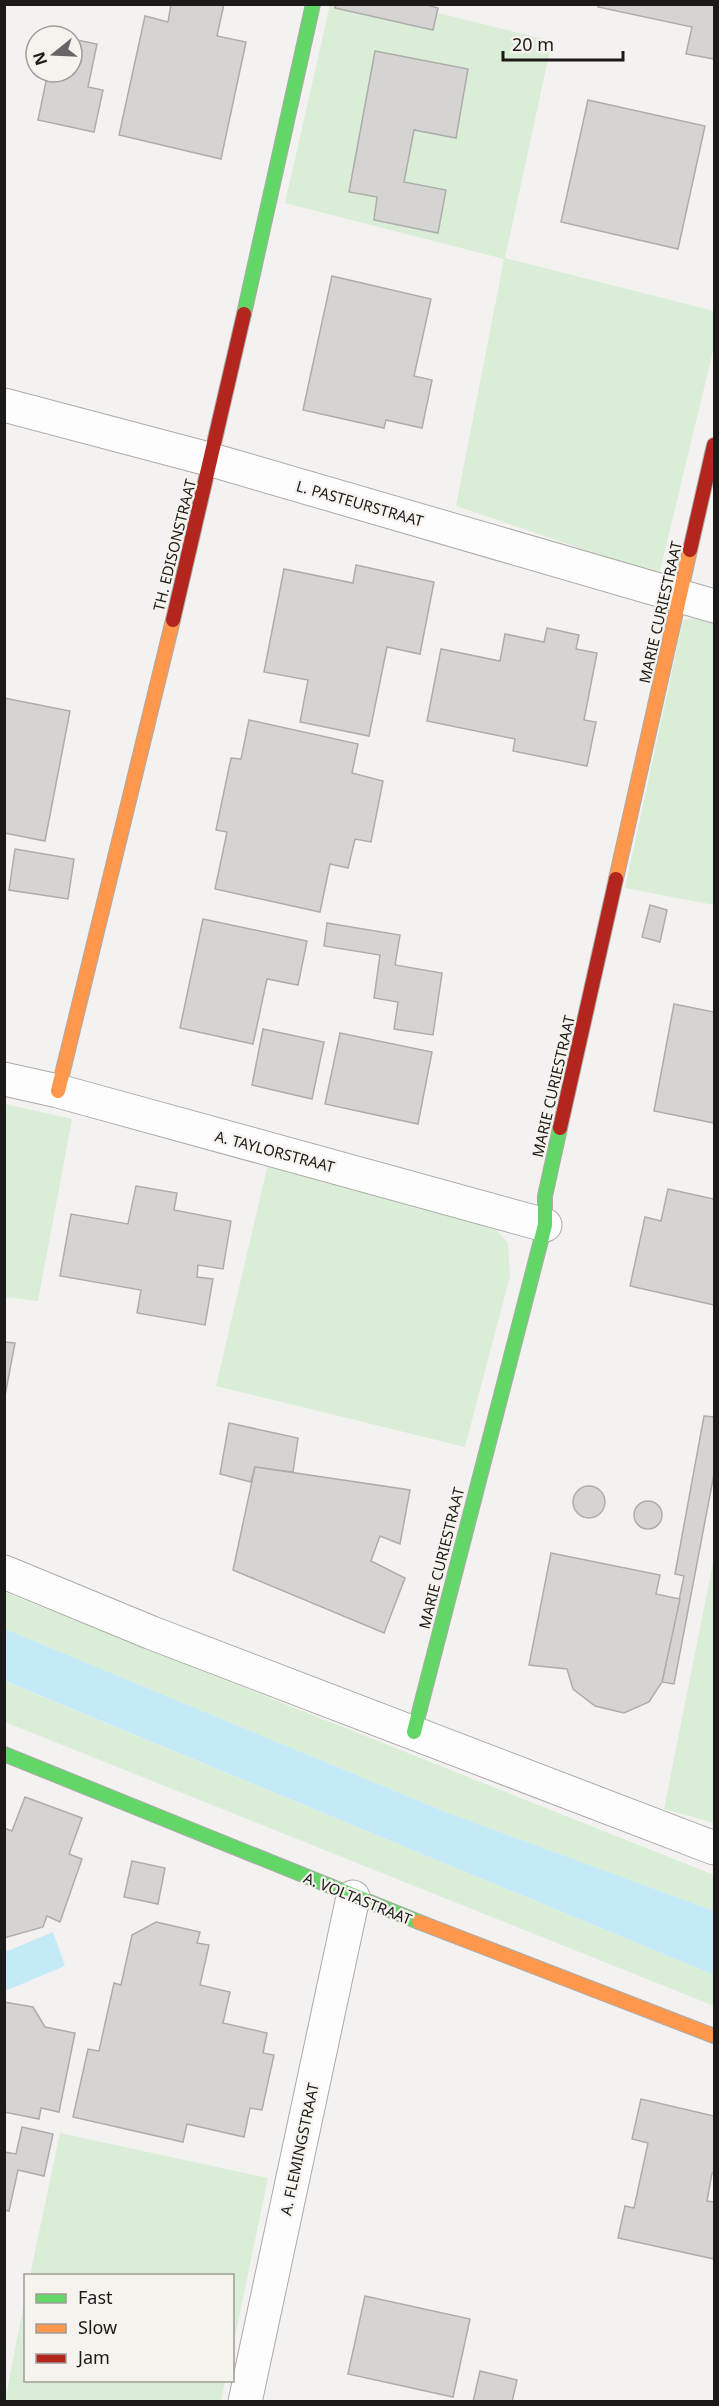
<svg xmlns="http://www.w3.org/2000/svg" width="719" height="2406" font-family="'Noto Sans',sans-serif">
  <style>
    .green { fill: #daedd7 }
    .water { fill: #c3eaf6 }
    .building { fill: #d5d4d3; stroke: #aeadac; stroke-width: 1.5 }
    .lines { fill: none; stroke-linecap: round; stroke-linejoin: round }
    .street-casing { stroke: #acaba9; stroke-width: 35 }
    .fast-casing { stroke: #acaba9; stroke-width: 16 }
    .slow-casing { stroke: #acaba9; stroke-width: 16 }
    .jam-casing { stroke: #acaba9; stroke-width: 16 }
    .street { stroke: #fdfdfd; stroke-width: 33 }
    .fast { stroke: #63d668; stroke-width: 14 }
    .slow { stroke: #ff974d; stroke-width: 14 }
    .jam { stroke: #b3261e; stroke-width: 14 }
    .labels { text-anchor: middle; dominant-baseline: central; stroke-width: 4.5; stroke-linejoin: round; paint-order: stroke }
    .street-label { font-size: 15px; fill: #1c1a19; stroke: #f6f2ee }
  </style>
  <rect width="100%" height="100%" fill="#f4f2f0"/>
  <g class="green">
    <path d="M330,5H405L552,41L505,258L714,311V347L659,575L456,506L504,259L285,203Z"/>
    <path d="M706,616L714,619V905L625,888L683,620Z"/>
    <path d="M5,1104L72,1119L38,1301L5,1297Z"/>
    <path d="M268,1164L485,1217L508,1243L510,1276L465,1447L216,1386Z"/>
    <path d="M714,1558V1823L664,1809Z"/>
    <path d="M4,1592L714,1875V1911L443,1811L5,1629Z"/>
    <path d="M4,1681L714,1975V2006L5,1722Z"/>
    <path d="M60,2133L268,2178L233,2346L232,2276L30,2275Z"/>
    <path d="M25,2298L26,2380L225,2381L221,2401H5Z"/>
  </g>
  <g class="water">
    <path d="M5,1629L443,1811L714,1911V1975L5,1681Z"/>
    <path d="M53,1932L65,1966L5,1991V1952Z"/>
  </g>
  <g class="building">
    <path d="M171,4H224L217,36L246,42L221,159L119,135L145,16L168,22Z"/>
    <path d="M336,4H423L438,8L433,30L335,8Z"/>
    <path d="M599,4H714V59L686,54L692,27L598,7Z"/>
    <path d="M72,39L97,44L88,87L103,90L94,132L38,120L48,72H72Z"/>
    <path d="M375,51L468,69L456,138L414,130L404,182L446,190L438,233L374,220L377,197L349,192Z"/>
    <path d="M588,100L705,126L678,249L561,222Z"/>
    <path d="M332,276L431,299L414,376L432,380L422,428L386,420L384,428L303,410Z"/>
    <path d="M356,565L434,582L420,654L387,647L369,736L300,722L308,680L264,672L284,569L353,583Z"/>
    <path d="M547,628L579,635L576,649L597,653L584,720L596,722L587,766L513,751L515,739L427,721L441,649L500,661L505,634L544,642Z"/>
    <path d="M4,698L70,711L45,841L4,833Z"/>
    <path d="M249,720L358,744L352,773L383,781L371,842L355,839L348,868L330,864L320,912L215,889L227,832L216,830L231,758L241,759Z"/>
    <path d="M15,849L74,859L68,899L9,890Z"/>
    <path d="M650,905L667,910L660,942L642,937Z"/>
    <path d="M203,919L307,941L298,985L267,979L253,1044L180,1028Z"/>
    <path d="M327,923L400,935L395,965L442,973L433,1035L394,1029L398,1002L374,998L380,955L324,946Z"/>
    <path d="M674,1004L714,1012V1123L654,1111Z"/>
    <path d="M263,1029L324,1042L312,1099L252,1085Z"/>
    <path d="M340,1033L432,1052L418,1124L325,1104Z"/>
    <path d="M136,1186L177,1193L174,1210L231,1221L223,1269L198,1265L197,1277L213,1279L205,1325L137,1313L141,1290L60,1276L71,1214L128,1224Z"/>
    <path d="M668,1189L714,1199V1305L630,1286L645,1217L661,1221Z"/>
    <path d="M4,1342L15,1343L4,1401Z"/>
    <path d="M704,1416L714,1417V1474L674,1684L662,1682L684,1576L675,1574Z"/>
    <path d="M229,1423L298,1438L293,1472L255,1467L251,1482L220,1474Z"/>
    <path d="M255,1467L410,1490L400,1544L380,1536L371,1561L405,1578L384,1633L233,1570Z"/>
    <circle cx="589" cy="1502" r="16"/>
    <circle cx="648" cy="1515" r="14"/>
    <path d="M551,1553L660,1575L656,1594L680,1599L662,1682L649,1702L624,1713L595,1706L573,1689L567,1669L529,1665Z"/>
    <path d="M25,1797L82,1818L69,1854L82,1859L60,1922L47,1916L43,1927L4,1938V1828L12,1831Z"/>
    <path d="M132,1861L165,1868L158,1904L124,1897Z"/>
    <path d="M156,1922L200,1932L197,1943L209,1945L200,1985L230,1992L223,2023L267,2033L263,2053L274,2055L262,2110L250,2108L244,2137L187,2124L183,2142L73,2117L88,2049L99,2051L114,1983L121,1985L132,1935Z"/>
    <path d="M4,2002L33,2007L45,2027L75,2033L59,2112L41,2108L39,2119L4,2112Z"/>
    <path d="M641,2099L714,2116V2172L712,2173L707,2201L714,2202V2259L618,2238L625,2206L634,2208L648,2143L632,2139Z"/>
    <path d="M22,2127L53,2134L44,2176L18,2170L9,2211L4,2210V2152L16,2154Z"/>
    <path d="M365,2296L470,2319L453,2397L348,2374Z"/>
    <path d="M480,2371L517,2380L512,2402H473Z"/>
  </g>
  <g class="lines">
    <g class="street-casing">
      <g id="street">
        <path d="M4,405L212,460L714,606"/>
        <path d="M4,1079L58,1091L545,1225"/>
        <path d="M4,1572L152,1633L714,1848"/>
        <path d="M245,2402L353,1897"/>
      </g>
    </g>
    <g class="fast-casing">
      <g id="fast">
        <path d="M244,314L313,4"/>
        <path d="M414,1732L545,1225V1196L560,1128"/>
        <path d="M4,1754L419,1922"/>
      </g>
    </g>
    <g class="slow-casing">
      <g id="slow">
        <path d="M616,879L690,550"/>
        <path d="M58,1091L173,620"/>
        <path d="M419,1922L714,2036"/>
      </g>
    </g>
    <g class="jam-casing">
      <g id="jam">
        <path d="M690,550L714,445"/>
        <path d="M173,620L244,314"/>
        <path d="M560,1128L616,879"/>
      </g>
    </g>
    <use href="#street" class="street"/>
    <use href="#fast" class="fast"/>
    <use href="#slow" class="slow"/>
    <use href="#jam" class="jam"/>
  </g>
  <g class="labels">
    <g class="street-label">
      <text transform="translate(360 503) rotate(16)">L. PASTEURSTRAAT</text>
      <text transform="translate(174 545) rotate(-76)">TH. EDISONSTRAAT</text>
      <text transform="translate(660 612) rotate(-77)">MARIE CURIESTRAAT</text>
      <text transform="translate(553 1086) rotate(-77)">MARIE CURIESTRAAT</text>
      <text transform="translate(275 1151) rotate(15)">A. TAYLORSTRAAT</text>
      <text transform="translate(441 1558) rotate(-76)">MARIE CURIESTRAAT</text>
      <text transform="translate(358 1898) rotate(22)">A. VOLTASTRAAT</text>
      <text transform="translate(299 2149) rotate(-78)">A. FLEMINGSTRAAT</text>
    </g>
  </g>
  <rect width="719" height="2406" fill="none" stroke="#1c1a19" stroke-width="12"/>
  <rect x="24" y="2274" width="210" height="108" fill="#f6f2ee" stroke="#9f9c99" stroke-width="1.5"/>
  <rect x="36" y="2294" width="30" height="9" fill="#63d668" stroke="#9f9c99" stroke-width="1.5"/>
  <text x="78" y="2304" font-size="18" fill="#1c1a19">Fast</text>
  <rect x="36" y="2324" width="30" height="9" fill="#ff974d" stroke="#9f9c99" stroke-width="1.5"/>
  <text x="78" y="2334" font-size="18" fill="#1c1a19">Slow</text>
  <rect x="36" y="2354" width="30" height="9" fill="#b3261e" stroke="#9f9c99" stroke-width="1.5"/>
  <text x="78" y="2364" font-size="18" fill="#1c1a19">Jam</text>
  <g transform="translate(54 54) rotate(252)"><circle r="28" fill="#f6f2ee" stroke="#9f9c99" stroke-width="1.5"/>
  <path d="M0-4.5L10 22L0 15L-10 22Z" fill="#686664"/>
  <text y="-9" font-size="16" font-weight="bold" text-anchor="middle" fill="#1c1a19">N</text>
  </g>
  <path d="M503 51v9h120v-9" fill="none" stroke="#1c1a19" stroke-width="3"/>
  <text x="512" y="51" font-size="18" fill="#1c1a19" stroke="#f6f2ee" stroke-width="4.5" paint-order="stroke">20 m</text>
</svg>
